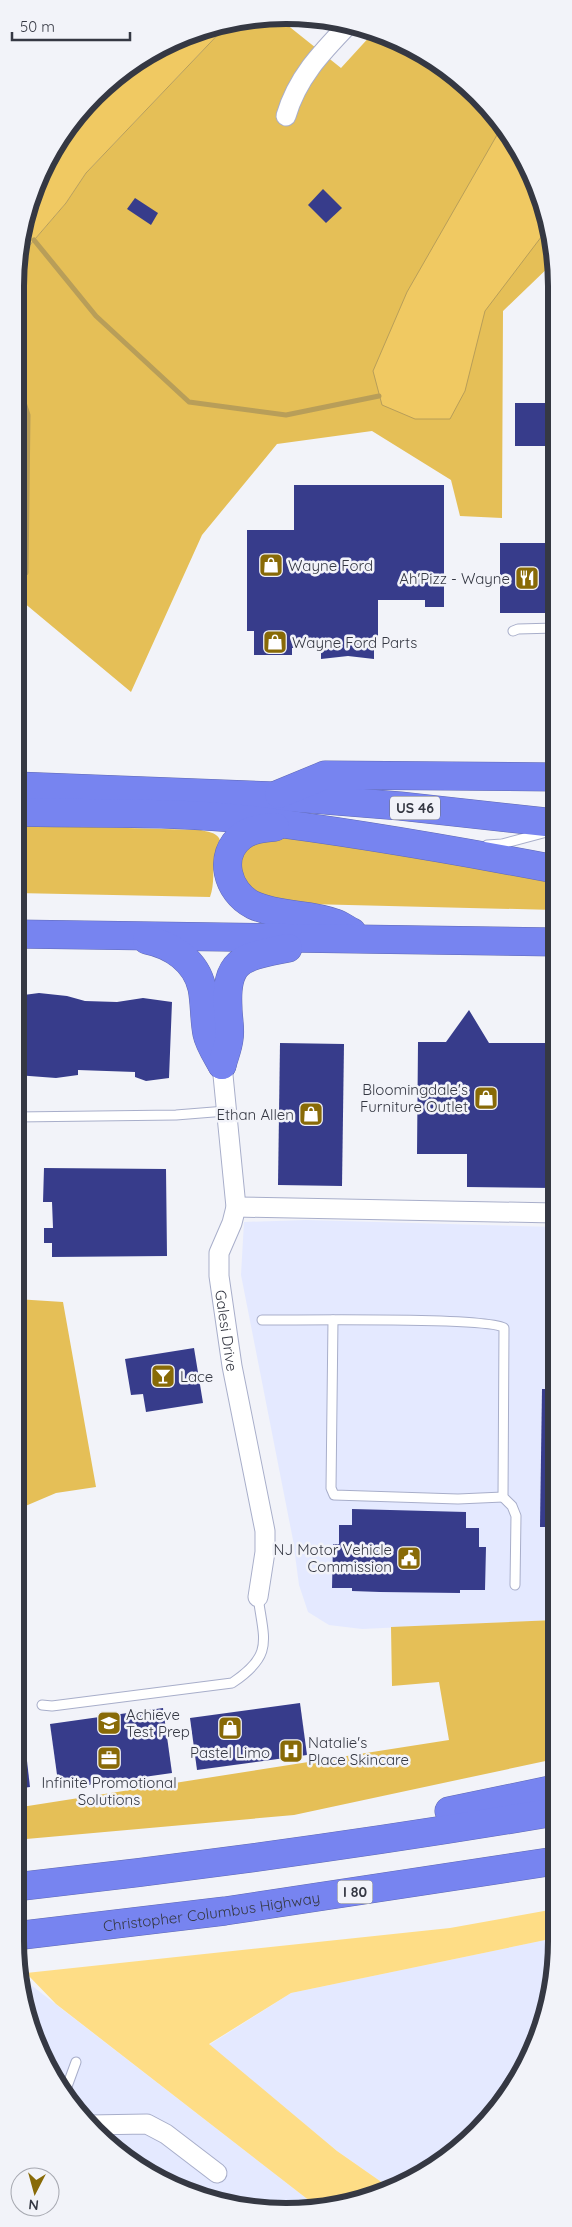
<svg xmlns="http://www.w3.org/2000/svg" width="572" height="2227" font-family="Quicksand,sans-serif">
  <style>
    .built { fill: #e4e9ff }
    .green { fill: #fedd86 }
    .forest { fill: #e5bf57 }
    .water { fill: #f0c962; stroke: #b89e59 }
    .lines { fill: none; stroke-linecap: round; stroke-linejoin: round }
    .stream { stroke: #b89e59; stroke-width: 5 }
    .building { fill: #373c8b }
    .lane-casing { stroke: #a8aeca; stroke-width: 11 }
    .street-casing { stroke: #a8aeca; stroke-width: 21 }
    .highway-casing { stroke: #6069b3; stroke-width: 29 }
    .lane { stroke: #fff; stroke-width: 9 }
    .street { stroke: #fff; stroke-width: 19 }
    .highway { stroke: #7784f0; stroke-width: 28 }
    .labels { text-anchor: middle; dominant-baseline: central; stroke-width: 5; stroke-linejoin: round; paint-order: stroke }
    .shield { fill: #f2f3f9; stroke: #6e707a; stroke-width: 1 }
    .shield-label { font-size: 14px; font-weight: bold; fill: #353843 }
    .poi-label { font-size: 15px; fill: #353843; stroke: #f2f3f9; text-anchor: start }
    .street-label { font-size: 15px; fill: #353843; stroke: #f2f3f9 }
    .rim { fill: none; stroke: #353843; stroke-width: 6 }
  </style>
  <rect width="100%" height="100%" fill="#f2f3f9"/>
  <g class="built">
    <path d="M306,1220L555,1227V1620L362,1629L329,1625L308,1612L299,1585L293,1540L241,1275L244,1222Z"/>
    <path d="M555,1938V1977L521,2076L451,2156L390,2188L337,2151L209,2045L291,1993Z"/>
    <path d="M22,1978L315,2205L268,2211L166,2184L82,2120L36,2044Z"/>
  </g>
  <path class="green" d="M555,1909V1938L291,1993L209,2044L337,2151L390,2188L373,2198L315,2205L56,2004L26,1973L450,1928Z"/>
  <g class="forest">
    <path d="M281,20L341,68L373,33L406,43L478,95L529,166L555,251V261L503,311L502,518L460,516L451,480L372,431L277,444L202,535L131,692L17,597V260L66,203L86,173L229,23Z"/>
    <path d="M17,825L201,830C207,832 215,832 219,838C222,843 216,851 215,857C212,870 215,884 210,897L16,893Z"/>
    <path d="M278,835L448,861L555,883V910L268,903L252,897C240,870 233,868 251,842Z"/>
    <path d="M16,1299L63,1302L96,1487L56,1493L16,1510Z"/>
    <path d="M555,1620V1759L294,1815L15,1840V1808L449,1740L439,1682L392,1686L391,1627Z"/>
  </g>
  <g class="water">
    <path d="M229,23L86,173L66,203L17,260V250L51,150L121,71L216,24Z"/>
    <path d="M501,128L529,166L548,228L485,311L465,391L450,419H415L382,405L373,371L407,292Z"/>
  </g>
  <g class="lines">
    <g class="stream">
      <path d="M34,240L96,316L189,402L286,415L379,396"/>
      <path d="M17,381L28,415L26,573"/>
      <path d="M17,846L21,834"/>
    </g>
  </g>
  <g class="building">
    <path d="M323,189L342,208L326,223L308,205Z"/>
    <path d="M135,198L158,213L151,225L127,209Z"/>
    <rect x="515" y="403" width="40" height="43"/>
    <path d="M294,485H444V607H425V600H378V648H374V659L348,656L321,659V647H317L292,648V655H254V631H247V530H294Z"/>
    <rect x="500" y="543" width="55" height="70"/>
    <path d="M39,993L67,996L85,1001L117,1002L143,998L172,1002L169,1078L146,1081L135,1077V1072L78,1070V1075L56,1078L16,1075V996Z"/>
    <path d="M469,1010L489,1043H555V1188L467,1187V1154H417L418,1042H446Z"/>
    <path d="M280,1043L344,1044L342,1186L278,1185Z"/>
    <path d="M44,1168L166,1169L167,1256L52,1257V1243H44V1228H53L52,1202H43Z"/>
    <path d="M194,1348L203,1403L146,1412L143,1394L131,1395L125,1359Z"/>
    <path d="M542,1389H555V1527H540Z"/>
    <path d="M352,1509L466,1512V1528H479V1547H486L485,1590H460V1593L380,1592L352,1591V1588H332L333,1544H339V1525H352Z"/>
    <path d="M300,1703L307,1755L197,1770L190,1718Z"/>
    <path d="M163,1708L172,1773L59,1789L50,1724Z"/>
    <path d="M15,1735H24L30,1787L15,1789Z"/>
  </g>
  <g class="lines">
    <g class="lane-casing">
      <g id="lane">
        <path d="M513,631L518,629L555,628"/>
        <path d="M487,845L502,844L547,832"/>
        <path d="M16,1117L176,1115L226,1111"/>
        <path d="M262,1320C293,1320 492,1317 504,1328L503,1497L512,1506L516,1516L515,1585"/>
        <path d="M333,1320L331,1488L334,1495L458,1499L503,1497"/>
        <path d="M42,1705L52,1706L232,1683C274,1655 264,1641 258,1597"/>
        <path d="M65,2092L76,2062"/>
        <path d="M485,2118L527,2057"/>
      </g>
    </g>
    <g class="street-casing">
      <g id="street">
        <path d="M286,116C297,78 321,53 348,25"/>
        <path id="s1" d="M222,1065L236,1207L232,1223L219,1253V1276L232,1366L265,1531V1552L258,1597"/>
        <path d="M236,1207L555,1213"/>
        <path d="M89,2125L147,2124L166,2134L217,2173"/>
      </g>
    </g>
    <g class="highway-casing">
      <g id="highway">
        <path d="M17,786L275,796L400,806L555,823"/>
        <path d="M279,794L325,775L555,777"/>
        <path d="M17,812C94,814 174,811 252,820C353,832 454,850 555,869"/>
        <path d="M275,827C263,828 252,829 242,836C217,855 227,892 253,905C279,917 309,913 335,923C341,925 346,929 352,932"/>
        <path d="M16,934L555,942"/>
        <path d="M147,940C172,945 196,961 202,988C205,1003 204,1019 207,1034C209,1044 217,1056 222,1065"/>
        <path d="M222,1065C224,1057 228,1048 229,1039C231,1030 228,1018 228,1008C225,957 245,957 288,948"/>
        <path d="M449,1811L555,1789"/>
        <path d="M15,1887C195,1867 376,1842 555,1812"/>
        <path id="s2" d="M15,1936L225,1911L555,1861"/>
      </g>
    </g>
    <use href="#lane" class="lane"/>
    <use href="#street" class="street"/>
    <use href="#highway" class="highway"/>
  </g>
  <defs>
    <g id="shop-square" transform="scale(1.25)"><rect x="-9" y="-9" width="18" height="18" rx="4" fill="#886a07" stroke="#f2f3f9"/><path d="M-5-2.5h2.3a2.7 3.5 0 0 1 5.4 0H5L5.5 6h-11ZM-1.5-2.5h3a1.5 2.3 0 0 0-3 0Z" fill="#fff"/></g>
    <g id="restaurant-square" transform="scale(1.25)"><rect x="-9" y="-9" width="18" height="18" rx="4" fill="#886a07" stroke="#f2f3f9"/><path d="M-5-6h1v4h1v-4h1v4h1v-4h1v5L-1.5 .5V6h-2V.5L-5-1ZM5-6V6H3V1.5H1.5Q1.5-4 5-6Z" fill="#fff"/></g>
    <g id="bar-square" transform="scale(1.25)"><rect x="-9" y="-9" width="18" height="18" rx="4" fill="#886a07" stroke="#f2f3f9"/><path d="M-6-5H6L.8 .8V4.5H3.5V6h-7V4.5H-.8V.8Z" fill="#fff"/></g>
    <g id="civic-square" transform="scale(1.25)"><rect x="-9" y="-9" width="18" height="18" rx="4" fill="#886a07" stroke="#f2f3f9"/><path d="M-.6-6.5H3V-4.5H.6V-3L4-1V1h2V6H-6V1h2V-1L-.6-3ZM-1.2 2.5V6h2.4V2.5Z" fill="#fff"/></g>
    <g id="school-square" transform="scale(1.25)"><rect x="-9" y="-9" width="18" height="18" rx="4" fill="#886a07" stroke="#f2f3f9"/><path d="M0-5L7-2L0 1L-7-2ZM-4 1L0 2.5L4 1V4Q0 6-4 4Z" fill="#fff"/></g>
    <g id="hospital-square" transform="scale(1.25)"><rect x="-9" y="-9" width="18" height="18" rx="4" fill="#886a07" stroke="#f2f3f9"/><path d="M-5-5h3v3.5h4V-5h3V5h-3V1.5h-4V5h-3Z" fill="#fff"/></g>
    <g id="office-square" transform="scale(1.25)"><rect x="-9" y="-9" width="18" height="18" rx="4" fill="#886a07" stroke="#f2f3f9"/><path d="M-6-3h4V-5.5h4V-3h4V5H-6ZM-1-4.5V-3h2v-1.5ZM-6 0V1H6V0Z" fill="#fff"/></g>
  </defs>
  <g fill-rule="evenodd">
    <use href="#shop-square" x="271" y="565"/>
    <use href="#restaurant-square" x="527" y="578"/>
    <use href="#shop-square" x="275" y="642"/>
    <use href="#shop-square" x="486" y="1098"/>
    <use href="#shop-square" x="311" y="1114"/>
    <use href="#bar-square" x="163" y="1376"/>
    <use href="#civic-square" x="409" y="1558"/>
    <use href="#school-square" x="109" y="1723"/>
    <use href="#shop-square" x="230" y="1728"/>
    <use href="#hospital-square" x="291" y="1751"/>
    <use href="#office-square" x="109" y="1758"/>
  </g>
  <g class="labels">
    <g class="shield">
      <rect x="390" y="796.5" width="50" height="23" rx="4"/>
      <rect x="337.5" y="1880.5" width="35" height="23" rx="4"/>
    </g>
    <g class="shield-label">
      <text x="415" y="808">US 46</text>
      <text x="355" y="1892">I 80</text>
    </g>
    <g class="poi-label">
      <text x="288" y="565">Wayne Ford</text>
      <text x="510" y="578" text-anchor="end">Ah'Pizz - Wayne</text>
      <text x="292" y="642">Wayne Ford Parts</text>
      <text x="468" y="1089" text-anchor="end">Bloomingdale's<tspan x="468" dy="17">Furniture Outlet</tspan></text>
      <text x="294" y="1114" text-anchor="end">Ethan Allen</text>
      <text x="180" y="1376">Lace</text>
      <text x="392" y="1549" text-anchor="end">NJ Motor Vehicle<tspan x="392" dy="17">Commission</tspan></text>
      <text x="126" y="1714">Achieve<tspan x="126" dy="17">Test Prep</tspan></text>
      <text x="308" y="1742">Natalie's<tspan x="308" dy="17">Place Skincare</tspan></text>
      <text x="230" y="1752" text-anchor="middle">Pastel Limo</text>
      <text x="109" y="1782" text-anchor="middle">Infinite Promotional<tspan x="109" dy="17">Solutions</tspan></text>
    </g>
    <g class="street-label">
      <text stroke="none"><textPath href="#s1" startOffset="270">Galesi Drive</textPath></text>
      <text stroke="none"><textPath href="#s2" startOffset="198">Christopher Columbus Highway</textPath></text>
    </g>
  </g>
  <path d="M0 0H572V2227H0ZM286 24H286A262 262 0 0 1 548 286V1941A262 262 0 0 1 286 2203H286A262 262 0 0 1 24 1941V286A262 262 0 0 1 286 24Z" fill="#f2f3f9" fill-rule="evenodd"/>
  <path class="rim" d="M286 24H286A262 262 0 0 1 548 286V1941A262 262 0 0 1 286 2203H286A262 262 0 0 1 24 1941V286A262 262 0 0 1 286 24Z"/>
  <g transform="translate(35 2192) rotate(186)"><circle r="24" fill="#f2f3f9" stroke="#a6a8b0"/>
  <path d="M0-4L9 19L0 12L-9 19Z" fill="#886a07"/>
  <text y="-8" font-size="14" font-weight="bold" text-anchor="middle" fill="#353843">N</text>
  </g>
  <path d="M12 32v8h118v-8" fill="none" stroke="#353843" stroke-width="2.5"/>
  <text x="20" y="32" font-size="15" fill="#353843" stroke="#f2f3f9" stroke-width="4" paint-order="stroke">50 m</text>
</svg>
